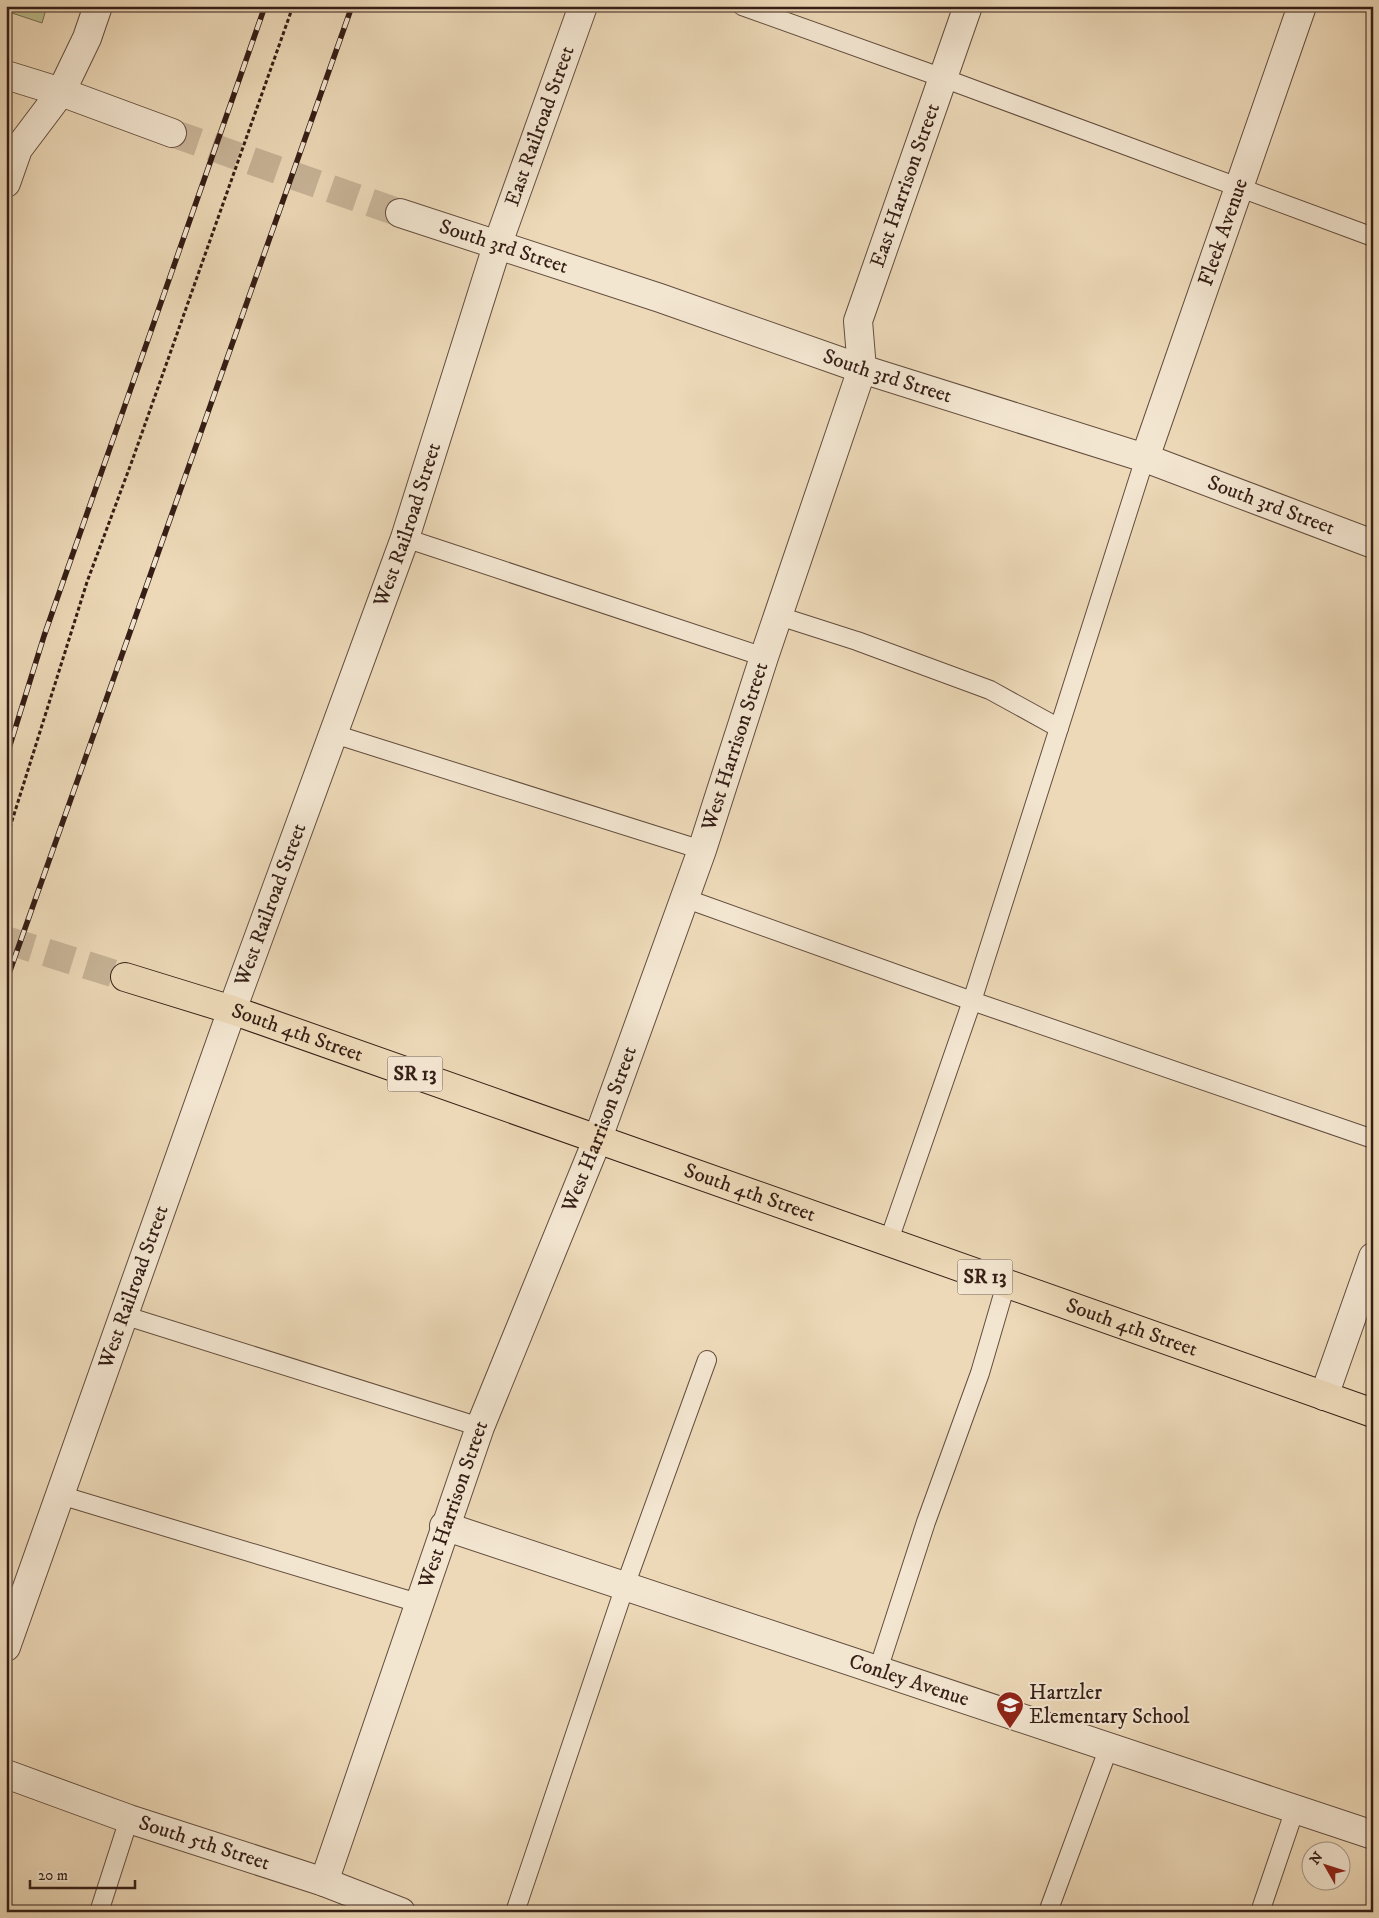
<svg xmlns="http://www.w3.org/2000/svg" width="1379" height="1918" font-family="'IM FELL DW Pica',serif">
  <style>
    .green { fill: #bcbe8c; stroke: #786e51 }
    .lines { fill: none; stroke-linecap: round; stroke-linejoin: round }
    .minor-tunnel { stroke: #c8b498; stroke-width: 28; stroke-dasharray: 28 14; stroke-linecap: butt }
    .primary-tunnel { stroke: #c8b498; stroke-width: 28; stroke-dasharray: 28 14; stroke-linecap: butt }
    .service-casing { stroke: #634d3e; stroke-width: 20 }
    .minor-casing { stroke: #634d3e; stroke-width: 30 }
    .tertiary-casing { stroke: #634d3e; stroke-width: 30 }
    .primary-casing { stroke: #351e16; stroke-width: 30 }
    .path { stroke: #351e16; stroke-width: 3; stroke-dasharray: 4 2.5; stroke-linecap: butt }
    .service { stroke: #f3e6d1; stroke-width: 18 }
    .minor { stroke: #f3e6d1; stroke-width: 28 }
    .tertiary { stroke: #f3e6d1; stroke-width: 28 }
    .primary { stroke: #edd9b8; stroke-width: 28 }
    .rail-casing { stroke: #351e16; stroke-width: 5.5 }
    .rail { stroke: #f3e6d1; stroke-width: 4; stroke-dasharray: 11; stroke-linecap: butt }
    .labels { text-anchor: middle; dominant-baseline: central; stroke-width: 4; stroke-linejoin: round; paint-order: stroke }
    .shield { fill: #f3e6d1; stroke: #6e5a4e; stroke-width: 1 }
    .shield-label { font-size: 20px; font-weight: bold; fill: #351e16 }
    .street-label { font-size: 21px; fill: #351e16; stroke: #f3e6d1 }
    .poi-label { font-size: 21px; fill: #351e16; stroke: #f3e6d1; text-anchor: start }
  </style>
  <rect width="100%" height="100%" fill="#edd9b8"/>
  <filter id="stains"><feTurbulence type="fractalNoise" baseFrequency=".004" numOctaves="4"/><feColorMatrix values="0 0 0 0 .2 0 0 0 0 .09 0 0 0 0 .02 0 0 0 .5 -.17"/></filter>
  <radialGradient id="worn" r=".72"><stop offset=".6" stop-color="#630" stop-opacity="0"/><stop offset="1" stop-color="#630" stop-opacity=".3"/></radialGradient>
  <path class="green" d="M6,6H47L42,23L6,11Z"/>
  <g class="lines">
    <path class="minor-tunnel" d="M172,133L400,213"/>
    <path class="primary-tunnel" d="M6,940L125,977"/>
    <g class="service-casing">
      <g id="service">
        <path d="M742,6L943,78L1373,237"/>
        <path d="M405,538L764,657"/>
        <path d="M779,616L857,641L990,690L1059,728"/>
        <path d="M334,734L702,850"/>
        <path d="M684,898L972,1001L1373,1139"/>
        <path d="M888,1243L972,1001L1145,458"/>
        <path d="M123,1315L480,1427"/>
        <path d="M60,1495L418,1603"/>
        <path d="M878,1670L926,1522L980,1373L1006,1284"/>
        <path d="M99,1912L129,1819"/>
        <path d="M515,1912L625,1586L707,1360"/>
        <path d="M1048,1912L1109,1747"/>
        <path d="M1260,1912L1295,1809"/>
      </g>
    </g>
    <g class="minor-casing">
      <g id="minor">
        <path d="M61,92L172,133"/>
        <path d="M6,183L18,149L61,92L87,38L98,6"/>
        <path id="s1" d="M400,213L660,298L862,369L1145,458L1373,544"/>
        <path id="s2" d="M1145,458L1302,6"/>
        <path d="M1324,1396L1373,1257"/>
        <path id="s3" d="M444,1526L1373,1835"/>
        <path id="s4" d="M6,1647L232,1010L405,538L497,246L583,6"/>
        <path id="s5" d="M6,1774L129,1819L324,1882L401,1912"/>
        <path id="s6" d="M324,1882L480,1427L598,1138L702,850L764,657L862,369L858,321L968,6"/>
      </g>
    </g>
    <g class="tertiary-casing">
      <path id="tertiary" d="M6,75L61,92"/>
    </g>
    <g class="primary-casing">
      <g id="primary">
        <path id="s7" d="M125,977L232,1010L1373,1413"/>
      </g>
    </g>
    <path class="path" d="M6,840L87,582L132,461L293,6"/>
    <use href="#service" class="service"/>
    <use href="#minor" class="minor"/>
    <use href="#tertiary" class="tertiary"/>
    <use href="#primary" class="primary"/>
    <g class="rail-casing">
      <g id="rail">
        <path d="M6,758L44,636L265,6"/>
        <path d="M6,982L352,6"/>
      </g>
    </g>
    <use href="#rail" class="rail"/>
  </g>
  <defs>
    <g id="school-pin" transform="scale(1.4375)"><path d="M0 17L-7.5 6A9.5 9.5 0 1 1 7.5 6Z" fill="#8f2418" stroke="#f3e6d1"/><path d="M0-5L7-2L0 1L-7-2ZM-4 1L0 2.5L4 1V4Q0 6-4 4Z" fill="#fff"/></g>
  </defs>
  <g fill-rule="evenodd">
    <use href="#school-pin" x="1010" y="1705"/>
  </g>
  <g class="labels">
    <g class="shield">
      <rect x="387.5" y="1056.5" width="55" height="35" rx="4"/>
      <rect x="957.5" y="1259.5" width="55" height="35" rx="4"/>
    </g>
    <g class="shield-label">
      <text x="415" y="1074">SR 13</text>
      <text x="985" y="1277">SR 13</text>
    </g>
    <g class="street-label">
      <text stroke="none"><textPath href="#s4" startOffset="1612">East Railroad Street</textPath></text>
      <text stroke="none"><textPath href="#s6" startOffset="1798">East Harrison Street</textPath></text>
      <text stroke="none"><textPath href="#s2" startOffset="239">Fleek Avenue</textPath></text>
      <text stroke="none"><textPath href="#s1" startOffset="109">South 3rd Street</textPath></text>
      <text stroke="none"><textPath href="#s1" startOffset="514">South 3rd Street</textPath></text>
      <text stroke="none"><textPath href="#s1" startOffset="919">South 3rd Street</textPath></text>
      <text stroke="none"><textPath href="#s4" startOffset="1192">West Railroad Street</textPath></text>
      <text stroke="none"><textPath href="#s6" startOffset="1208">West Harrison Street</textPath></text>
      <text stroke="none"><textPath href="#s4" startOffset="788">West Railroad Street</textPath></text>
      <text stroke="none"><textPath href="#s7" startOffset="181">South 4th Street</textPath></text>
      <text stroke="none"><textPath href="#s6" startOffset="802">West Harrison Street</textPath></text>
      <text stroke="none"><textPath href="#s7" startOffset="661">South 4th Street</textPath></text>
      <text stroke="none"><textPath href="#s4" startOffset="382">West Railroad Street</textPath></text>
      <text stroke="none"><textPath href="#s7" startOffset="1066">South 4th Street</textPath></text>
      <text stroke="none"><textPath href="#s6" startOffset="399">West Harrison Street</textPath></text>
      <text stroke="none"><textPath href="#s3" startOffset="490">Conley Avenue</textPath></text>
      <text stroke="none"><textPath href="#s5" startOffset="210">South 5th Street</textPath></text>
    </g>
    <g class="poi-label">
      <text x="1029" y="1693">Hartzler<tspan x="1029" dy="24">Elementary School</tspan></text>
    </g>
  </g>
  <rect width="1379" height="1918" fill="none" stroke="#edd9b8" stroke-width="25"/>
  <rect x="8" y="8" width="1364" height="1903" fill="none" stroke="#351e16" stroke-width="2.5"/>
  <rect x="12" y="12" width="1354" height="1893" fill="none" stroke="#351e16"/>
  <g transform="translate(1326 1866) rotate(309)"><circle r="24" fill="#f3e6d1" stroke="#a79686"/>
  <path d="M0-4L9 19L0 12L-9 19Z" fill="#8f2418"/>
  <text y="-8" font-size="14" font-weight="bold" text-anchor="middle" fill="#351e16">N</text>
  </g>
  <path d="M30 1880v8h105v-8" fill="none" stroke="#351e16" stroke-width="2.5"/>
  <text x="38" y="1880" font-size="15" fill="#351e16" stroke="#f3e6d1" stroke-width="4" paint-order="stroke">20 m</text>
  <rect width="100%" height="100%" filter="url(#stains)"/>
  <rect width="100%" height="100%" fill="url(#worn)"/>
</svg>
